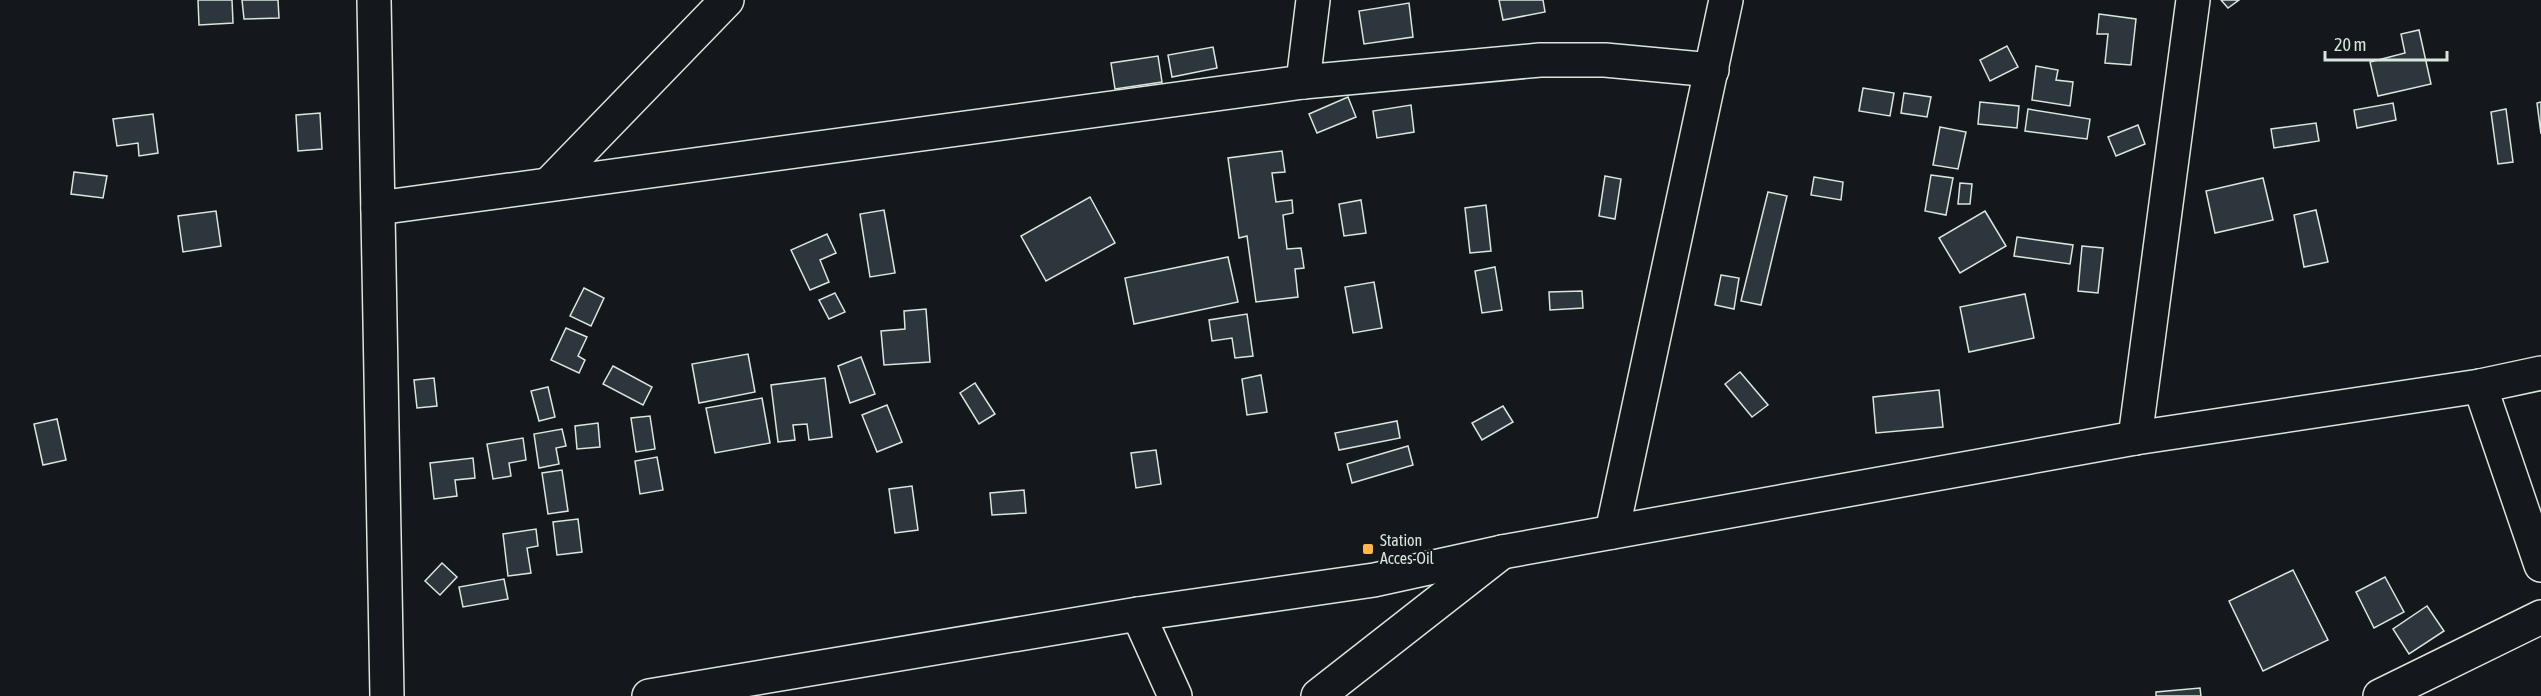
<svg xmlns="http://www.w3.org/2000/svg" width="2541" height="696" font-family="'Asap Condensed',sans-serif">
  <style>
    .building { fill: #2c363c; stroke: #d8e6dc; stroke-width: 1.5 }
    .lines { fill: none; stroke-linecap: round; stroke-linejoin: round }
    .street-casing { stroke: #d8e6dc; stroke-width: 36 }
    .secondary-casing { stroke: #d8e6dc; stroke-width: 36 }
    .street { stroke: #14181c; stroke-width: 33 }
    .secondary { stroke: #14181c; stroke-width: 33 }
    .poi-dot { fill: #ffb74d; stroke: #14181c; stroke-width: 2 }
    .labels { text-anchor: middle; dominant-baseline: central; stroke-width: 4.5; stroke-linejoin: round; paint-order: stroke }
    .poi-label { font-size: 16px; fill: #d8e6dc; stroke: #14181c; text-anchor: start }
  </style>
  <rect width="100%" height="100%" fill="#14181c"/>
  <g class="building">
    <path d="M198,0H232L233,23L199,25Z"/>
    <path d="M242,0H278L279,18L244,19Z"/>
    <path d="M1499,0H1543L1545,12L1503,20Z"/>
    <path d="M2221,0H2239L2228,8Z"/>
    <path d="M1409,3L1413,37L1364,44L1359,11Z"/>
    <path d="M2099,14L2136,19L2131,65L2105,63L2108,34H2097Z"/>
    <path d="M2419,30L2431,84L2378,96L2370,62L2405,53L2401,34Z"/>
    <path d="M2007,46L2018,67L1990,81L1980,60Z"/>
    <path d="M1213,47L1217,68L1172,77L1168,55Z"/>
    <path d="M1158,56L1162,82L1115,89L1111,63Z"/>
    <path d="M2036,66L2058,70L2056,80L2073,82L2070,106L2032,100Z"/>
    <path d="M1863,88L1894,93L1890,116L1859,111Z"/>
    <path d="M1904,93L1931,97L1927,117L1901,113Z"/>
    <path d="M1348,97L1356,117L1317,133L1309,114Z"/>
    <path d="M1980,102L2019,106L2017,128L1978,124Z"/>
    <path d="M2541,102V134L2537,103Z"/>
    <path d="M2393,103L2396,120L2357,128L2354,110Z"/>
    <path d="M1411,105L1414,132L1377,138L1373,111Z"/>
    <path d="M2028,109L2090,119L2087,139L2025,131Z"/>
    <path d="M2506,109L2513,162L2498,164L2491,112Z"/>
    <path d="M320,113L322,149L298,151L296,115Z"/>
    <path d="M153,114L158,153L139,156L138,143L117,146L113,119Z"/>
    <path d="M2316,123L2319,141L2274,148L2271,129Z"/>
    <path d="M2138,125L2145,144L2116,156L2108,137Z"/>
    <path d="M1940,127L1966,132L1958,169L1933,165Z"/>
    <path d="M1282,151L1285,172L1272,173L1276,202L1292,200L1293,213L1283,215L1287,249L1301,248L1304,268L1295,269L1298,297L1256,302L1247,236L1239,238L1228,158Z"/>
    <path d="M74,172L107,176L103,198L71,194Z"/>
    <path d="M1931,175L1953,178L1946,215L1925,211Z"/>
    <path d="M1605,176L1621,179L1615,219L1599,216Z"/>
    <path d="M1814,177L1843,182L1841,200L1811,195Z"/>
    <path d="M2263,178L2273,220L2215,233L2206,191Z"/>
    <path d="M1960,183L1972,184L1970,204H1958Z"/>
    <path d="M1768,192L1787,196L1761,305L1741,301Z"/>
    <path d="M1090,197L1115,243L1046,281L1021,236Z"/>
    <path d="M1361,200L1366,233L1344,236L1339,204Z"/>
    <path d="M1486,205L1491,251L1470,253L1465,208Z"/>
    <path d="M884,210L895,273L870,277L860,214Z"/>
    <path d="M2316,210L2328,262L2304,267L2294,215Z"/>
    <path d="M216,211L221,246L183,252L178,216Z"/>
    <path d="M1985,211L2006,246L1960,273L1939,238Z"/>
    <path d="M827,234L836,253L820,260L829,282L810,290L791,250Z"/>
    <path d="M2017,237L2073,245L2070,264L2014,256Z"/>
    <path d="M2082,246L2103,248L2098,293L2078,291Z"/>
    <path d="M1228,257L1238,302L1134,324L1125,278Z"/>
    <path d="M1495,267L1502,310L1482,313L1475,271Z"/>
    <path d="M1721,275L1739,278L1734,309L1715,305Z"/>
    <path d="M1374,282L1382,328L1353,333L1345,287Z"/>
    <path d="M584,288L604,298L591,326L570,316Z"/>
    <path d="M1582,291L1583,308L1550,310L1549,292Z"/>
    <path d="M835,293L845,312L829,319L819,300Z"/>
    <path d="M2025,294L2034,338L1969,352L1960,307Z"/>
    <path d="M926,309L930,362L884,365L881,331L905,329L904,311Z"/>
    <path d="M1247,314L1253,356L1235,358L1232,338L1212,341L1209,320Z"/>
    <path d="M566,328L587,337L578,356L585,360L579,373L551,360Z"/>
    <path d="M748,354L755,392L699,403L692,364Z"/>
    <path d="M861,357L875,394L850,403L838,366Z"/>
    <path d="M613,366L652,387L643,405L603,384Z"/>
    <path d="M1740,372L1768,405L1752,417L1725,384Z"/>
    <path d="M1261,375L1267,412L1247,415L1242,379Z"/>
    <path d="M434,378L437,406L417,408L414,380Z"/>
    <path d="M825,378L832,437L809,440L807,424L793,425L795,440L778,442L771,385Z"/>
    <path d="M975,383L995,414L979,424L960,393Z"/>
    <path d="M548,387L555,417L539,421L531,391Z"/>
    <path d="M1939,390L1943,427L1876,433L1873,397Z"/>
    <path d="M762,398L770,443L715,453L706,408Z"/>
    <path d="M887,405L902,442L877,452L862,415Z"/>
    <path d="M1503,406L1513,422L1482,440L1472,423Z"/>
    <path d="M650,416L655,449L636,452L631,418Z"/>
    <path d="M57,419L66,460L43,465L34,424Z"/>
    <path d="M1397,421L1400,438L1339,450L1335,433Z"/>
    <path d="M598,423L600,447L577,449L575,426Z"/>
    <path d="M562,429L566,446L556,448L559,464L539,468L534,434Z"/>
    <path d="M523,438L526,460L509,463L511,476L493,479L487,444Z"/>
    <path d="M1408,446L1413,465L1352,483L1347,464Z"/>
    <path d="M1156,450L1161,484L1136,488L1131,453Z"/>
    <path d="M657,457L663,490L640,494L635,461Z"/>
    <path d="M473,458L475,478L455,480L457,496L434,499L430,463Z"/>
    <path d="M562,470L568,511L548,514L542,473Z"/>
    <path d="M912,486L918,530L895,533L889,489Z"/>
    <path d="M1024,490L1026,513L992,515L990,493Z"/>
    <path d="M578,519L582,552L557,555L553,522Z"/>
    <path d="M536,529L538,546L527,548L531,573L508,576L503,534Z"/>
    <path d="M442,563L457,577L440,595L425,581Z"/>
    <path d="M2293,570L2328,640L2263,671L2229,601Z"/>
    <path d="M2385,577L2404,612L2374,628L2356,592Z"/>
    <path d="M504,579L508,599L463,607L459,587Z"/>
    <path d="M2427,606L2444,631L2409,654L2393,629Z"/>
    <path d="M2200,688L2201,696H2156V692Z"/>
  </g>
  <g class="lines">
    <g class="street-casing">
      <g id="street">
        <path d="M374,0L387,696"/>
        <path d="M1303,82L1313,0"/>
        <path d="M549,184L727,0"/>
        <path d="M378,208L1303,82L1540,60H1605L1712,70"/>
        <path d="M2480,386L2541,565"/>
        <path d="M2135,438L2193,0"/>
        <path d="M1138,614L1175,696"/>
        <path d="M1318,696L1502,552"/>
        <path d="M2380,696L2541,617"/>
      </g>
    </g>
    <g class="secondary-casing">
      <g id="secondary">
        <path d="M1612,532L1726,0"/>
        <path d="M649,696L1138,614L1374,580L1502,552L2135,438L2480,386L2541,373"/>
      </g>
    </g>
    <use href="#street" class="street"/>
    <use href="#secondary" class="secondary"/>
  </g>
  <rect class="poi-dot" x="1362" y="543" width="12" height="12" rx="3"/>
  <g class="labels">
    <g class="poi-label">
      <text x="1380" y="540">Station<tspan x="1380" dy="18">Acces-Oil</tspan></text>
    </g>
  </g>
  <path d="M2325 51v9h122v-9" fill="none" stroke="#d8e6dc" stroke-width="3"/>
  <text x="2334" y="51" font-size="18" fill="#d8e6dc" stroke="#14181c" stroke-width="4.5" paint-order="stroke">20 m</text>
</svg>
